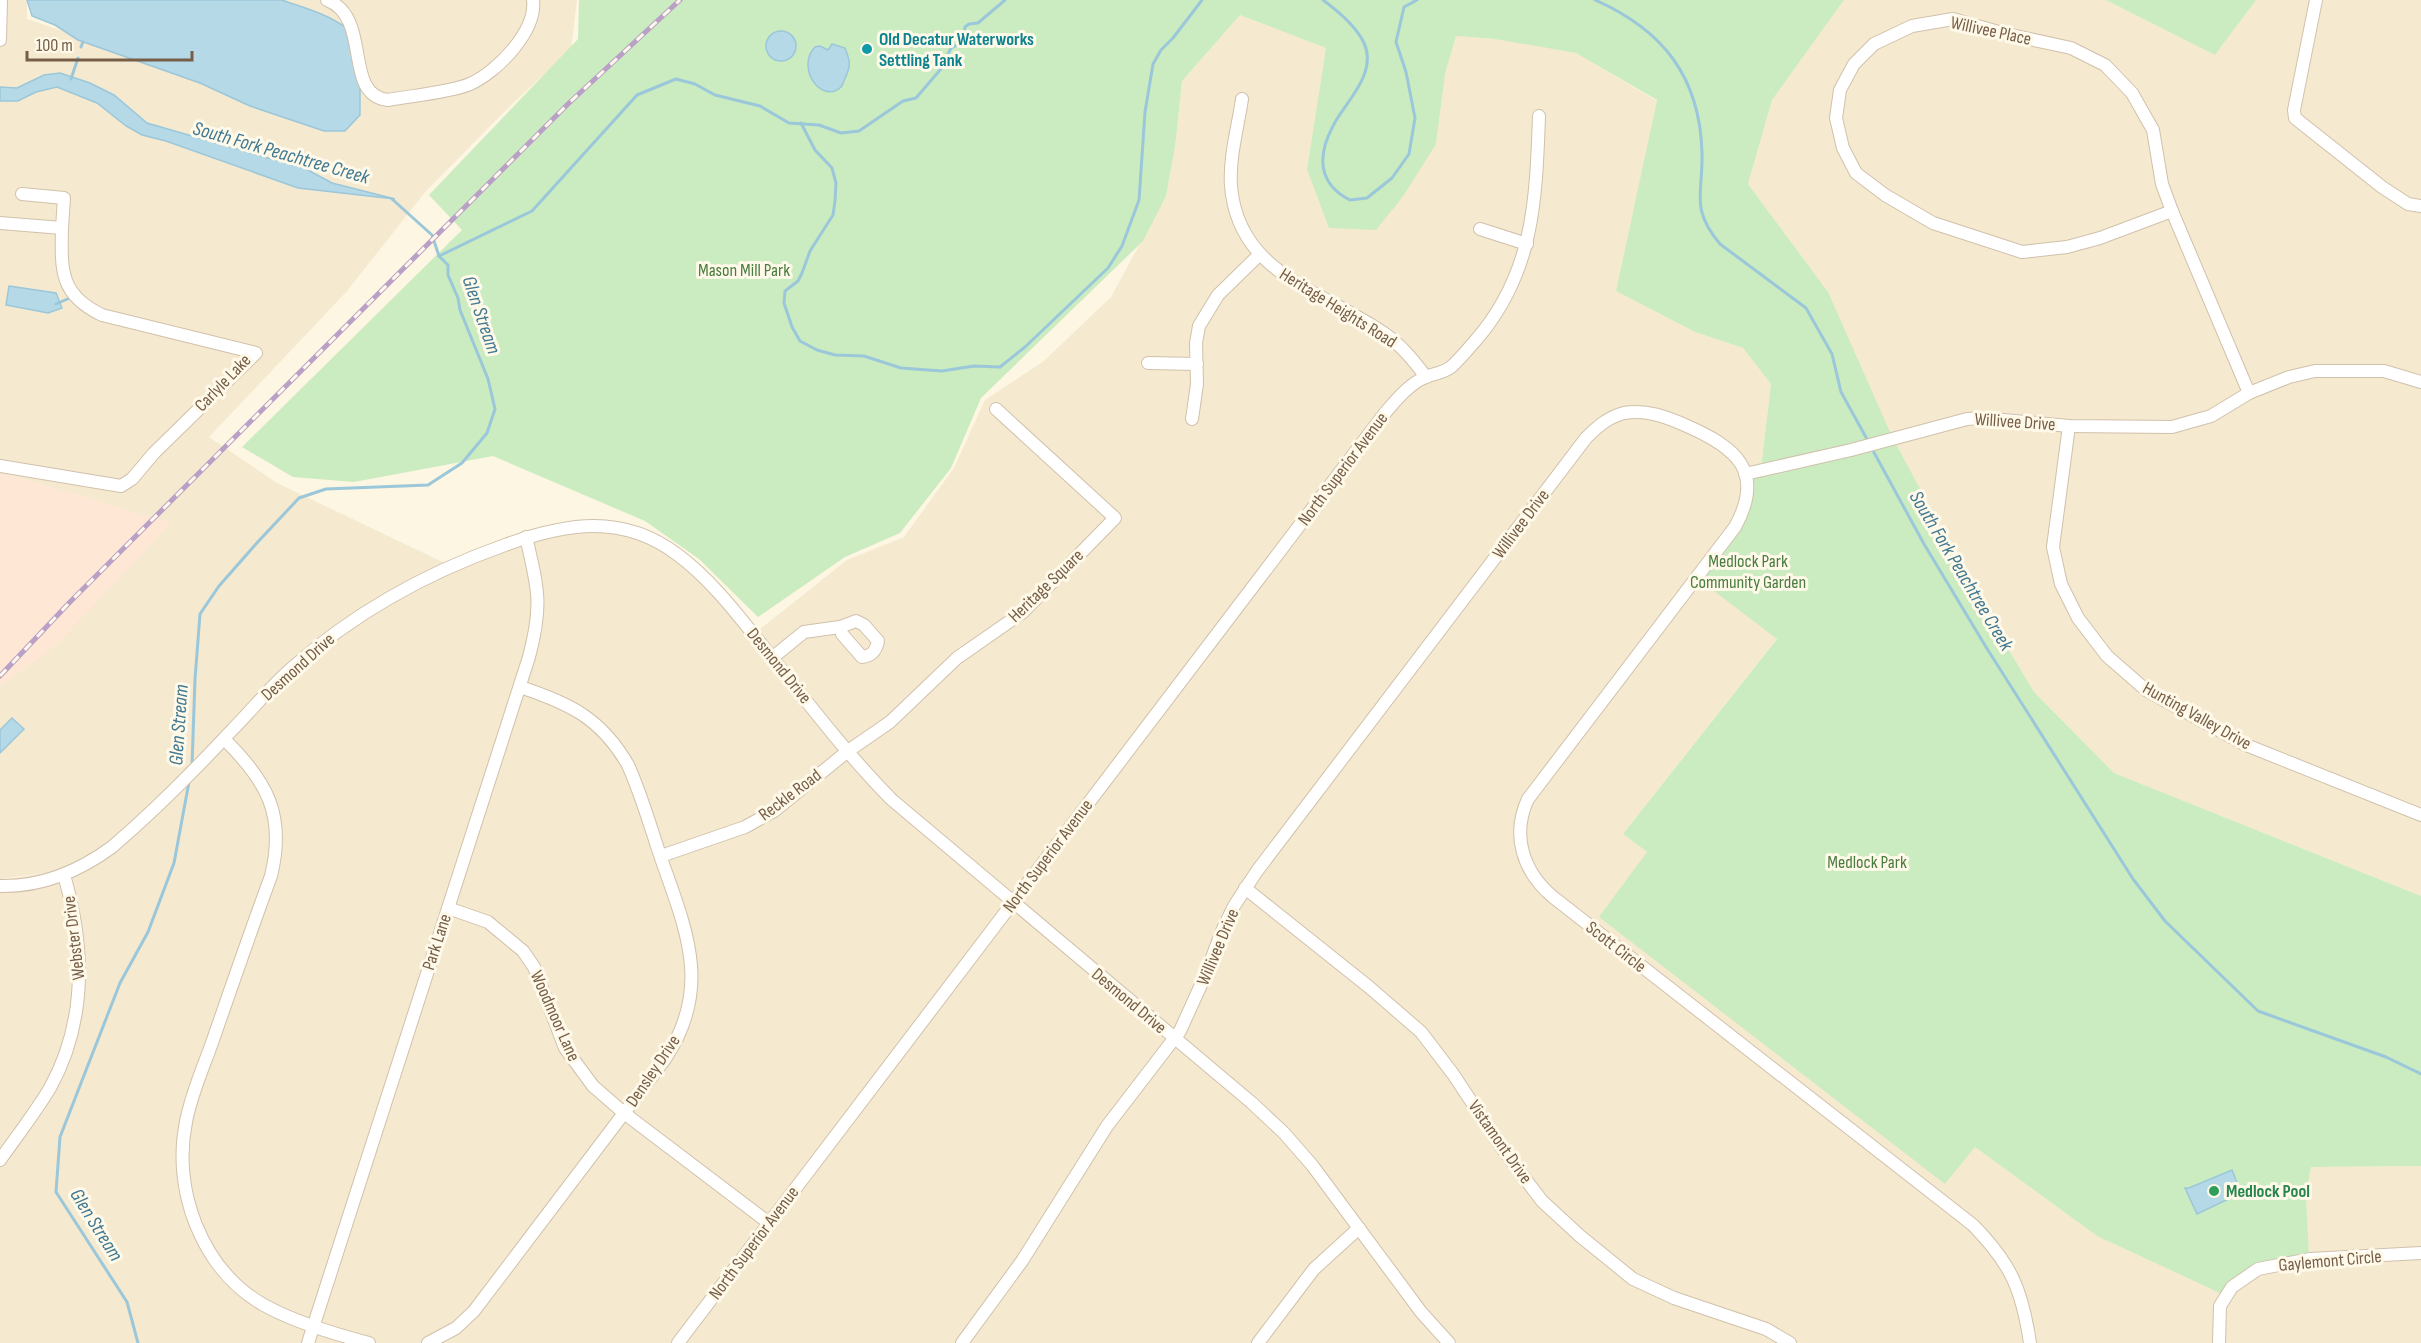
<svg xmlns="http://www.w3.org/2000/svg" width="2421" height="1343" font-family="'Sofia Sans Condensed',sans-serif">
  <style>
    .residential { fill: #f5e9d0 }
    .commercial { fill: #fee7d5 }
    .green { fill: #cbebc0 }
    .water { fill: #b5d9e7; stroke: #9bc7da; stroke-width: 1.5 }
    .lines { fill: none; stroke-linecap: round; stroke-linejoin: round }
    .stream { stroke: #9bc7da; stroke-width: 3 }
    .minor-casing { stroke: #d1c1ab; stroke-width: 14 }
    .minor { stroke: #fff; stroke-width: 12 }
    .rail-casing { stroke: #baa0c7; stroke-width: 5 }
    .rail { stroke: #fff9e9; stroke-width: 3; stroke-dasharray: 9; stroke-linecap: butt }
    .culture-dot { fill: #0f9aa8; stroke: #fff9e9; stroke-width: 2 }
    .leisure-dot { fill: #2e9e5b; stroke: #fff9e9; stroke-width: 2 }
    .labels { text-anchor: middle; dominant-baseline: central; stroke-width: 6; stroke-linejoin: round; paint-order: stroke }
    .street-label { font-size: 18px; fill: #765e47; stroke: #fff9e9 }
    .culture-label { font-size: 18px; font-weight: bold; fill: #0d838f; stroke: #fff9e9; text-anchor: start }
    .park-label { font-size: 18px; fill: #497c3f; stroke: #fff9e9 }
    .leisure-label { font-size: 18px; font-weight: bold; fill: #27864d; stroke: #fff9e9; text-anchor: start }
    .water-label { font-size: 20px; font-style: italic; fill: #427992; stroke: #fff9e9 }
  </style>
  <rect width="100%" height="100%" fill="#fdf6e2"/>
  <path class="residential" d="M0,0H27V19L349,127L337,35L273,0H577L571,49L506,110L426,191L347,291L209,437L277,483L451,566L585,525L666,546L755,633L847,560L904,537L954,468L985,400L1044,361L1111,297L1166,196L1175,147L1182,81L1240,15L1326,48L1307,169L1436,144L1445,74L1456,36L1494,39L1576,53L1657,101L1616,291L1695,332L1743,348L1771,384L1761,467L1828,292L1748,184L1772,100L1844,0H2106L2215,55L2256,0H2421V896L2114,773L2034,692L1975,593L1820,584L1623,834L1647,852L1945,1184L1975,1147L2097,1236L2224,1295L2254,1266L2309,1257L2306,1195L2311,1167L2421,1166V1343H0V881L43,873L0,879V687L55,644L170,523L0,472Z"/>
  <path class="commercial" d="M0,472L171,523L57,645L0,687Z"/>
  <g class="green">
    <path d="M579,0H1844L1772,100L1748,184L1828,292L1893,439L1761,468L1771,384L1743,348L1695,332L1616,291L1657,100L1576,53L1494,39L1456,36L1445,74L1436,144L1404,195L1376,230L1329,228L1307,169L1326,48L1240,15L1182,81L1175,147L1166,196L1143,241L981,398L951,468L900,533L845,557L758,617L699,559L645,521L493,456L354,482L293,477L242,447L462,230L429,195L578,39Z"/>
    <path d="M2106,0H2256L2215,55Z"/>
    <path d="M1895,442L1975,593L2034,692L2114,773L2421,896V1166L2311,1167L2306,1195L2309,1257L2254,1266L2224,1295L2097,1236L1975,1147L1945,1184L1599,917L1647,852L1623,834L1777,639L1697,578L1740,517L1745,474Z"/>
  </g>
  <g class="water">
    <path d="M27,0H282C304,8 325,13 345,27L360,87V115L345,131H324L250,106L200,83L78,40L55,25L32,16Z"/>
    <circle cx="781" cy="46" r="15"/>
    <path d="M832,44L845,48C849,58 851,64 847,74C844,79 844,83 841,87C822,105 795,68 815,47L820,46L828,50Z"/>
    <path d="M60,73L90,83L114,95L147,123L306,169L332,183L395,199L298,188L166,141L142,135L126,126L97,103L57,87L36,92L18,101H0V87L17,88L44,75Z"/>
    <path d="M9,286L56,293L62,308L48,313L6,305Z"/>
    <path d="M12,718L24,729L0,753V730Z"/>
    <path d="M2232,1170L2241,1193L2197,1214L2185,1188H2189Z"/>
  </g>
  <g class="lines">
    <g class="stream">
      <path d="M1323,0C1338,11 1356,26 1364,43C1378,74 1345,102 1333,126C1317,156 1318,184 1350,200L1367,198L1392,178L1409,154L1415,118L1406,72L1396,42L1404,7L1417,0"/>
      <path d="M1595,0C1663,30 1700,77 1702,153C1703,194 1690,208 1720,244L1806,308L1832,354L1841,392L1868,441"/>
      <path d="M81,47L83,42"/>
      <path d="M71,79L78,58"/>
      <path d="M801,123L815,150L832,168L836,183L835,201L833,215L810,251L802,273L798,281L785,291L784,303L792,327L800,341L817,350L835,355L864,356L901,368L942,371L974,366L1000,367L1025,347L1108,268L1122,246L1139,200L1145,112L1153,64L1161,50L1173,38L1202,0"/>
      <path d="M392,199L432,235L439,256"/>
      <path d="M439,256L532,211L637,95L676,79L695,84L715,95L760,106L789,123L819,125L841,133L859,131L903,101L916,98L940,70L951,48L962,43L965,27L969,24L978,23L1005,0"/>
      <path d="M56,304L72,297"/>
      <path d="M1871,447L1924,544L1986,647L2133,879L2165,921L2258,1011L2386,1057L2421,1074"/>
      <path d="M192,766L195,679L200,614L219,586L255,545L299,498L326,489L428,485L462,463L487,433L495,409L488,379L460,310L458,298L448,275V265L439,256"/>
      <path d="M138,1343L127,1302L56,1192L60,1137L120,983L148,932L174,863L189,782"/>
    </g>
    <g class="minor-casing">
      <g id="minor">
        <path d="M327,0C373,18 342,95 388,100C410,96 452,92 470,84C497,72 537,31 533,0"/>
        <path d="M2316,0L2294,110L2295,118L2382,187L2408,204L2421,206"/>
        <path d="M1953,19L2002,33L2071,48L2105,65L2132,93L2153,130L2162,184L2172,211L2100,238L2067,247L2022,252L1933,223L1885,195L1856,173L1843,148L1836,118L1840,90L1854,64L1874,44L1912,26Z"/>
        <path d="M0,40L1,0"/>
        <path d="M1242,99C1238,127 1229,157 1231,186C1238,275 1324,291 1385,334C1402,346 1414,361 1426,377"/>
        <path d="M22,194L64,198L62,228"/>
        <path d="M2172,211L2249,393"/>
        <path d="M0,223L62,228C61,271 60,295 102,315L256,353L154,453L132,479L121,486L0,466"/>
        <path d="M1480,229L1527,244"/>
        <path d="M1148,363L1197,364"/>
        <path d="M1192,419L1197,384L1196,343L1199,326L1218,295L1260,254"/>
        <path d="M2069,426L2053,547L2061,584L2078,618L2107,656L2146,690L2246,745L2421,815"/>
        <path d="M1745,474L1851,450L1967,419L1982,418L2069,426L2172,427L2211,416L2249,393L2289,377L2315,371H2384L2421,382"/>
        <path d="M772,658L804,632L840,627L856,621L864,625L878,641C876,651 872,656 862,657L842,634L840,627"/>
        <path d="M224,739C267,781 286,815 271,876C251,930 232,985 213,1040C204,1066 191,1094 186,1122C172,1189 201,1268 262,1304C294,1322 334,1334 369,1343"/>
        <path d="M661,856L745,827L774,811L848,751L890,722L957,658L1023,612L1115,518L996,409"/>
        <path d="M0,886C42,887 78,872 112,847C154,811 194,771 232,730C252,710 270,687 292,668C355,612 426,573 505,545C566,523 623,513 678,555C709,578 734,610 758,640C801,694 843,750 891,799L1252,1103L1284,1133L1312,1165L1421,1312L1449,1343"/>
        <path d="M1245,888L1369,987L1421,1032L1453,1074L1504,1151L1542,1201L1580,1236L1633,1279L1674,1298L1766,1329L1790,1343"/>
        <path d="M448,908L488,922L523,951L534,967L565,1048L593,1086L624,1113L769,1223"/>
        <path d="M0,1160C17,1136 35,1113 50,1088C87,1021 85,947 64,875"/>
        <path d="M308,1343L529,657C543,605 538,588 526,537"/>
        <path d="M428,1343L456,1328L474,1311L665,1059C712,989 687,932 662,861C651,829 642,796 628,765C601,718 569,703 520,687"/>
        <path d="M678,1343L1385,413C1396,400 1410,383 1426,377C1436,373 1443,373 1451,367C1460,359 1468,349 1476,340C1534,273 1536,200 1539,116"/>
        <path d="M962,1343L1022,1261L1107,1126L1180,1031L1205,976L1222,931L1234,906L1257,871L1586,438C1597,427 1608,417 1624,413C1646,409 1667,417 1687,426C1735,447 1766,471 1735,527L1528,799C1511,835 1523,872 1553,897L1973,1225C2011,1264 2022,1289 2030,1343"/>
        <path d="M1258,1343L1314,1269L1359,1228"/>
        <path d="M2219,1343L2220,1306L2232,1287L2258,1269L2310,1259L2421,1253"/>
      </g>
    </g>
    <use href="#minor" class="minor"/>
    <g class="rail-casing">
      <path id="rail" d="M0,676L70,602L569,103L680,0"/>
    </g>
    <use href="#rail" class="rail"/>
  </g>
  <circle class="culture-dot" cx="867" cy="49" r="6"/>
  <circle class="leisure-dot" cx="2214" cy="1191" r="6"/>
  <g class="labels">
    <g class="street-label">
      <text transform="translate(1991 31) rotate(12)">Willivee Place</text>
      <text transform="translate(1338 308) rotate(32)">Heritage Heights Road</text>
      <text transform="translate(223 383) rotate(-46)">Carlyle Lake</text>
      <text transform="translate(2015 422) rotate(4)">Willivee Drive</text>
      <text transform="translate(1343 469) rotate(-53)">North Superior Avenue</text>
      <text transform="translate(1521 524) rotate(-53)">Willivee Drive</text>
      <text transform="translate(1046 586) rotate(-44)">Heritage Square</text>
      <text transform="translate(779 666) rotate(51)">Desmond Drive</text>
      <text transform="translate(298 667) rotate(-42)">Desmond Drive</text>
      <text transform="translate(2197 716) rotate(29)">Hunting Valley Drive</text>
      <text transform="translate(790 795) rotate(-37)">Reckle Road</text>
      <text transform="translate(1048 856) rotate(-53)">North Superior Avenue</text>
      <text transform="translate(74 938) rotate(-97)">Webster Drive</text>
      <text transform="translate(437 942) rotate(-72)">Park Lane</text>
      <text transform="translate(1218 947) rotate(-67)">Willivee Drive</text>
      <text transform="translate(1616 947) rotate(38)">Scott Circle</text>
      <text transform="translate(1129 1001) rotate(40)">Desmond Drive</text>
      <text transform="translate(555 1016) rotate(66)">Woodmoor Lane</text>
      <text transform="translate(653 1071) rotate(-56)">Densley Drive</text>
      <text transform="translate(1500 1142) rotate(55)">Vistamont Drive</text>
      <text transform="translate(754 1243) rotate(-53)">North Superior Avenue</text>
      <text transform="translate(2330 1261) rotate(-5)">Gaylemont Circle</text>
    </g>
    <g class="culture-label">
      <text x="879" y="39">Old Decatur Waterworks<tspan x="879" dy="21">Settling Tank</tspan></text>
    </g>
    <g class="park-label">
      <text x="744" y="270">Mason Mill Park</text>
      <text x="1748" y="561">Medlock Park<tspan x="1748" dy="21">Community Garden</tspan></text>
      <text x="1867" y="862">Medlock Park</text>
    </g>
    <g class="leisure-label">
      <text x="2226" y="1191">Medlock Pool</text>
    </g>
    <g class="water-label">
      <text transform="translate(281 153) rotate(16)">South Fork Peachtree Creek</text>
      <text transform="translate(481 315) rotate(71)">Glen Stream</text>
      <text transform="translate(1961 571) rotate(59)">South Fork Peachtree Creek</text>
      <text transform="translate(179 725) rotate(-86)">Glen Stream</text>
      <text transform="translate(96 1225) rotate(58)">Glen Stream</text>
    </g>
  </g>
  <path d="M27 51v9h165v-9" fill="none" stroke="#765e47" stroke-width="3"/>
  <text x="36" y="51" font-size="18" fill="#765e47" stroke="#fff9e9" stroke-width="4.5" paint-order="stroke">100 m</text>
</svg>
